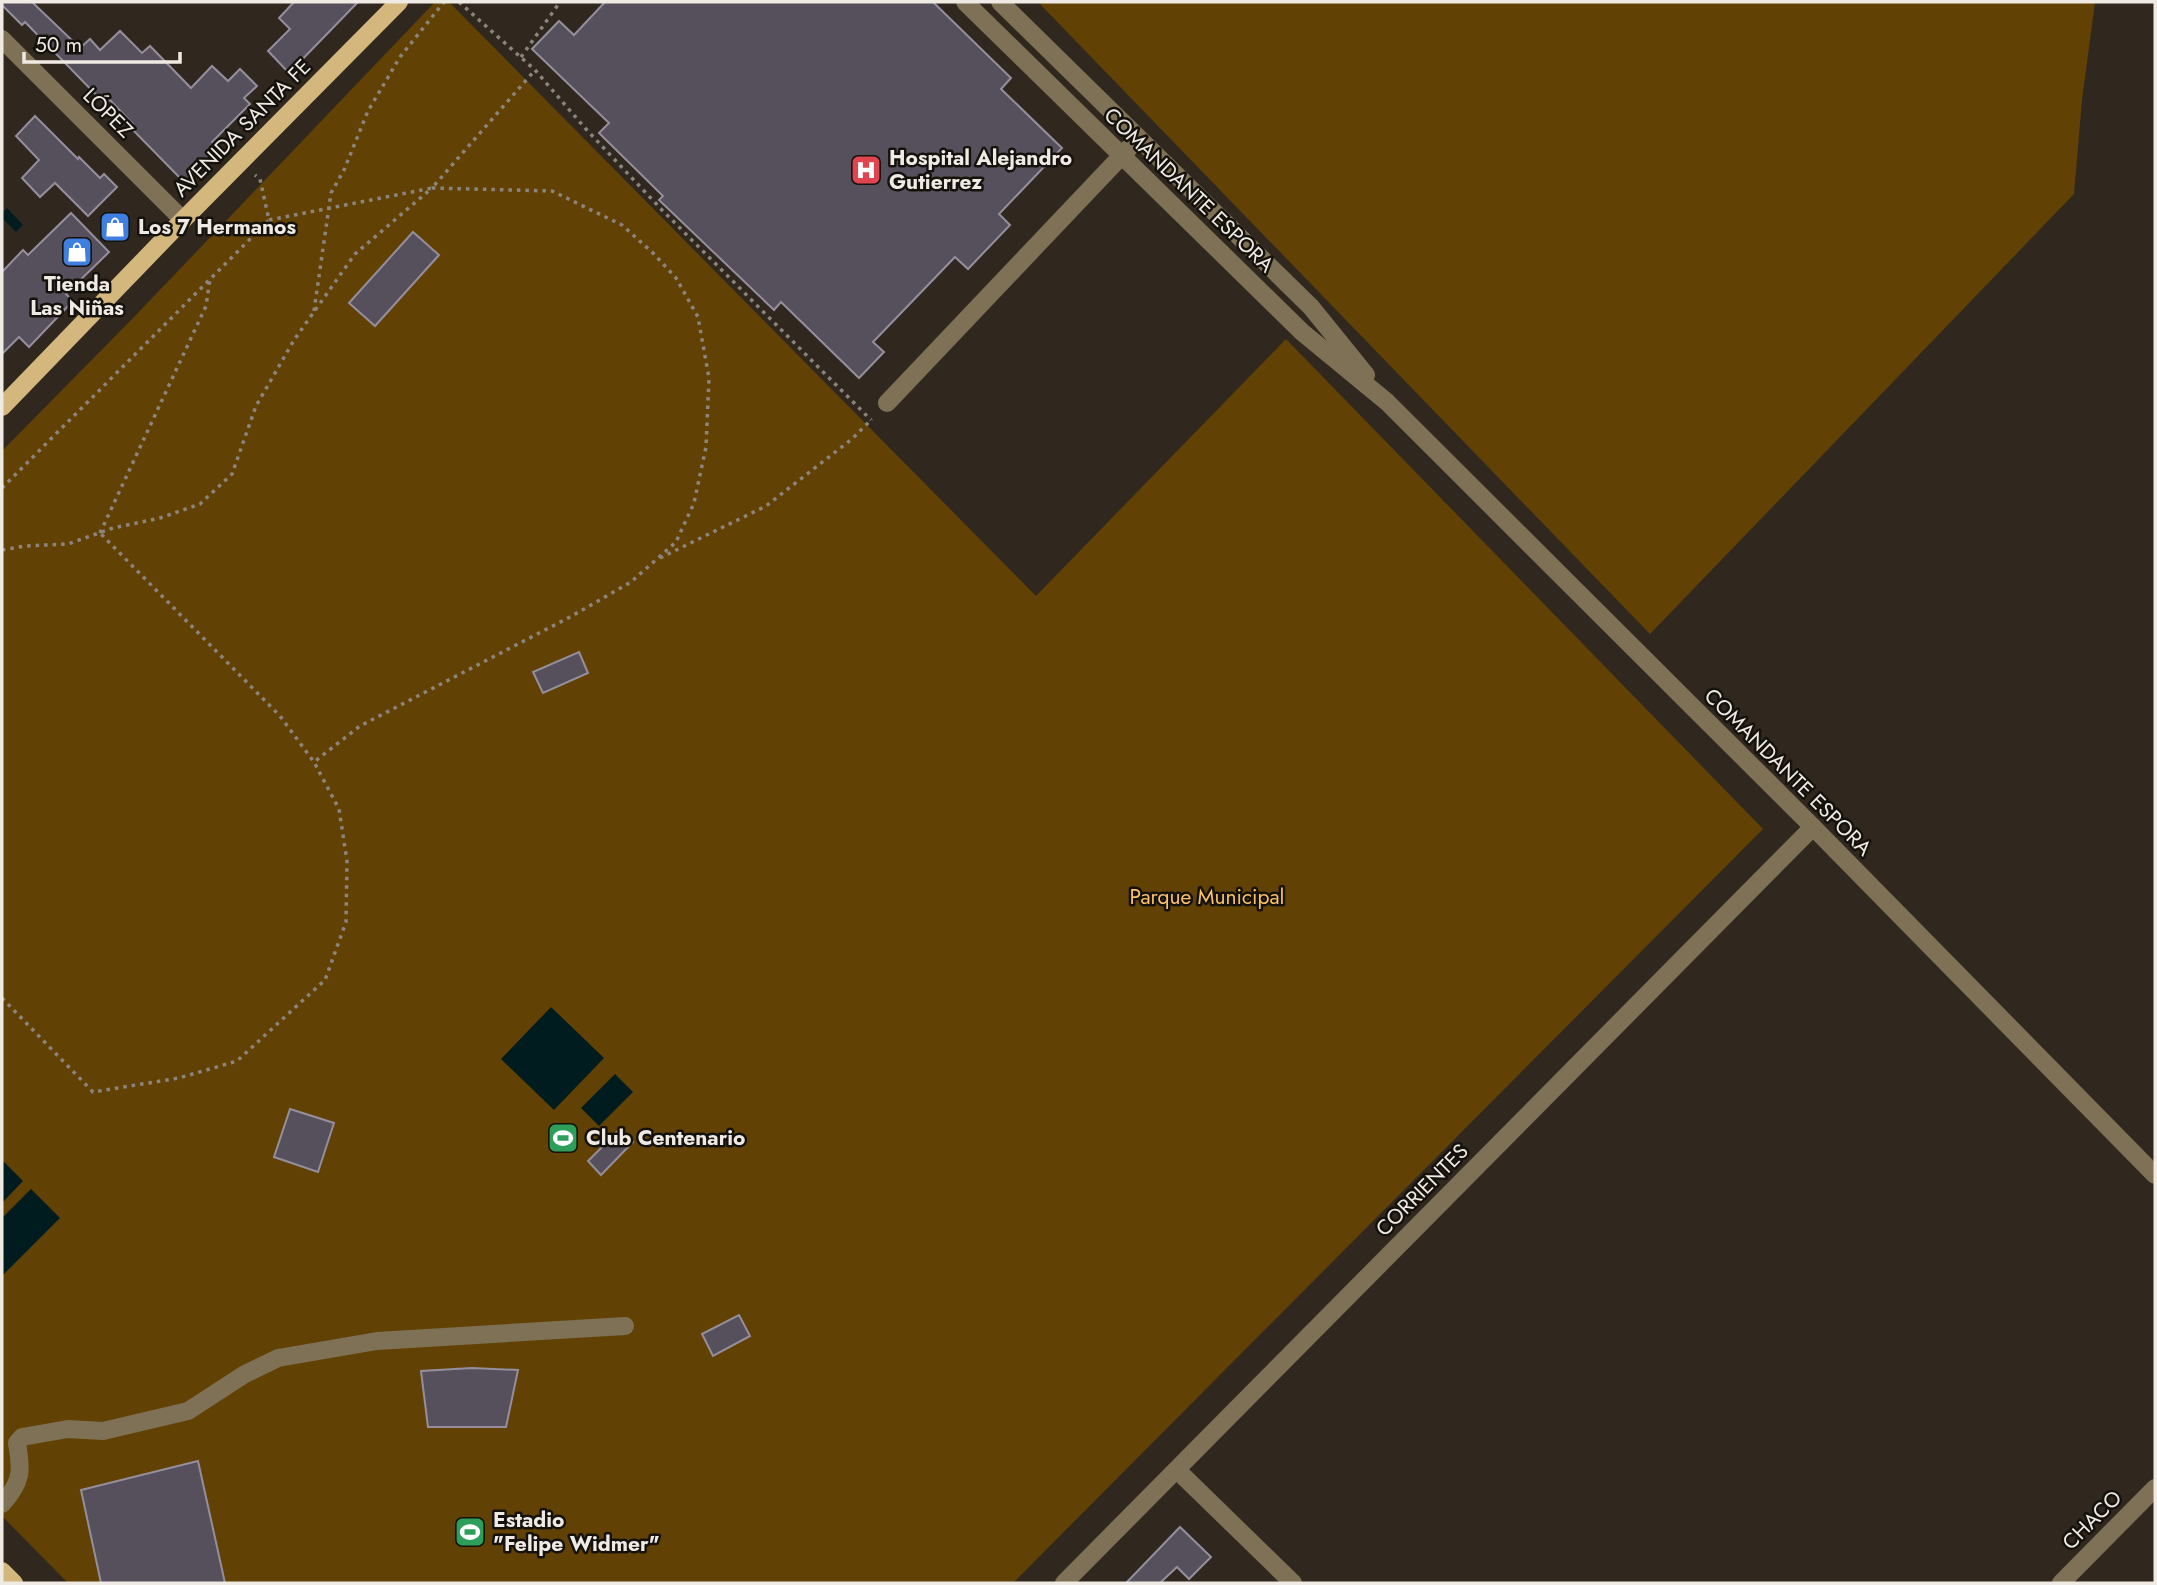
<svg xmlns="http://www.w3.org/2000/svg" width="2157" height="1585" font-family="Jost,sans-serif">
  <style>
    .green { fill: #624204 }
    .water { fill: #001c1f }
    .building { fill: #56505c; stroke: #958e9c; stroke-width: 2 }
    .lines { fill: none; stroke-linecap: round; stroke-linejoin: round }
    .path { stroke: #8c857d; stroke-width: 3.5; stroke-dasharray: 3.5 5; stroke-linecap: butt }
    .minor { stroke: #7e7155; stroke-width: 18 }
    .major { stroke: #d3b77d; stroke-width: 18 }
    .labels { text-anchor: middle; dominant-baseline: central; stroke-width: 5; stroke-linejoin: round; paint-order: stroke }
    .street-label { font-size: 21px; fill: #efeae3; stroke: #15120d }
    .poi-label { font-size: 21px; font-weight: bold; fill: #efeae3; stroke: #15120d; text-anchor: start }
    .park-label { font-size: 21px; fill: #fac166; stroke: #15120d }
  </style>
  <rect width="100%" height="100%" fill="#30281e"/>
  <g class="green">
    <path d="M435,2H449L1036,596L1286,339L1763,829L1013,1583H68L2,1516V451L136,315Z"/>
    <path d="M1038,2H2095L2082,100L2074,194L1650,634Z"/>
  </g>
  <g class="water">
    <path d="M7,208L23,225L16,232L2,218V213Z"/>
    <path d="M551,1007L604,1058L554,1110L501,1059Z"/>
    <path d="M615,1074L633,1092L599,1126L581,1108Z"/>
    <path d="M2,1160L23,1181L2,1203Z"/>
    <path d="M31,1189L60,1218L2,1276V1218Z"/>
  </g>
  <g class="building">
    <path d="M2,2H32L80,48L90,39L100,50L120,31L142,53L150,46L191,88L212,66L228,81L240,69L257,86L244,98L250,104L212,142L219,149L185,183L130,127L133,124L110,100L105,104L25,22L22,25L2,5Z"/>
    <path d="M294,2H358L289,73L268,51L290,29L279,18Z"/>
    <path d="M605,2H933L1011,78L1001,89L1062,148L999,214L1010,225L968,269L955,257L873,342L884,352L859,378L781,302L774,310L659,200L663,196L599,133L609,123L532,49L559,21L574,35Z"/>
    <path d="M35,116L78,159L79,157L100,178L104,174L117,187L88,216L55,183L40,197L22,178L39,160L16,136Z"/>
    <path d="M71,213L109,252L66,294L73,301L29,347L19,337L2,354V272L23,250L28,255Z"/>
    <path d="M413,232L439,255L375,326L349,303Z"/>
    <path d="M579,652L588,673L543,693L533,672Z"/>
    <path d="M290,1109L334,1123L318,1172L274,1157Z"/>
    <path d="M620,1129L633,1142L601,1175L588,1161Z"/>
    <path d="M739,1315L750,1336L713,1356L702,1334Z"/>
    <path d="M472,1368L518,1370L506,1427H428L421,1371Z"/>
    <path d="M198,1461L225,1583H101L81,1490Z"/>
    <path d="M1180,1527L1211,1557L1189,1579L1177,1567L1160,1583H1126Z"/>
  </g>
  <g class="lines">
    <g class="path">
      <path d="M459,2L535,70L585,128L662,210L871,420"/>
      <path d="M521,57L560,2"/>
      <path d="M269,220L432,188L535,70"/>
      <path d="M314,311L331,193L344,170L368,111L400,57L444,2"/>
      <path d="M2,488L269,220L260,179L255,175"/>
      <path d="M100,533L206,306L210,279"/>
      <path d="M2,550L25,546L68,544L113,528L160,518L200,504L232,474L256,406L294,340L355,254L432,188L552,191L622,225L653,253L676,278L698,317L709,378L706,447L694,503L676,542L631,582L570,617L360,726L314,762"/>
      <path d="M660,558L766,506L852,439L872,419"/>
      <path d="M2,998L93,1092L179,1078L237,1061L325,980L346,922L347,861L339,809L314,762L280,716L100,533"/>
    </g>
    <g class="minor">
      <path d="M965,2L1302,332L1387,402L1813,827L2155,1175"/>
      <path d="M1000,2L1311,307L1366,375"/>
      <path d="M2,39L183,220"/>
      <path d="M887,403L1129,148"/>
      <path d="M1177,1470L1293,1583"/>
      <path d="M2,1504C22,1482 22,1471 17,1443L22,1437L68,1429L103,1431L188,1411L245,1374L278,1358L377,1341L625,1326"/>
      <path d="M1064,1583L1813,827"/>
      <path d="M2061,1583L2155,1488"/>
    </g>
    <g class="major">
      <path d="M2,407L175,228L399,2"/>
      <path d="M2,1571L14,1583"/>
    </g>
  </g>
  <defs>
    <g id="hospital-square" transform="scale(1.575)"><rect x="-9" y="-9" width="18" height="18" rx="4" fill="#e0444e" stroke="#15120d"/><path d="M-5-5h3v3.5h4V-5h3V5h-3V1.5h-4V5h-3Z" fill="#fff"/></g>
    <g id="shop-square" transform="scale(1.575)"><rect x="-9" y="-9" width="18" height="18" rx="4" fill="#3f7fe0" stroke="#15120d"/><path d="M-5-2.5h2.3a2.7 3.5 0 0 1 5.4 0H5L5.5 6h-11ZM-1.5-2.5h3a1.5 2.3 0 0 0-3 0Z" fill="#fff"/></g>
    <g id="stadium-square" transform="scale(1.575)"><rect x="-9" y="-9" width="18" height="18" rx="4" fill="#2e9e5b" stroke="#15120d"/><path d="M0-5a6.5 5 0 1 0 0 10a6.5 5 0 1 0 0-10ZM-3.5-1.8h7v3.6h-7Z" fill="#fff"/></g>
  </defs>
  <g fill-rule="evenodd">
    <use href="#hospital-square" x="866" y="170"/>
    <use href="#shop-square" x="115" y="227"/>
    <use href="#shop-square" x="77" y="252"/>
    <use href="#stadium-square" x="563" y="1138"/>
    <use href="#stadium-square" x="470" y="1532"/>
  </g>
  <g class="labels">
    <g class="street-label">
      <text transform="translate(108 113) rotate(45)">LÓPEZ</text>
      <text transform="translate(242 128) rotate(-45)">AVENIDA SANTA FE</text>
      <text transform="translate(1189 190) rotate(44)">COMANDANTE ESPORA</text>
      <text transform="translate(1788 772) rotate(45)">COMANDANTE ESPORA</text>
      <text transform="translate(1422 1190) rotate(-45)">CORRIENTES</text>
      <text transform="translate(2092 1520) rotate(-45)">CHACO</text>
    </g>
    <g class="poi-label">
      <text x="889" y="158">Hospital Alejandro<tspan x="889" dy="24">Gutierrez</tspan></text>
      <text x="138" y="227">Los 7 Hermanos</text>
      <text x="77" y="284" text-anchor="middle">Tienda<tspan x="77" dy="24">Las Niñas</tspan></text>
      <text x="586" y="1138">Club Centenario</text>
      <text x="493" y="1520">Estadio<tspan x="493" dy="24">"Felipe Widmer"</tspan></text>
    </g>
    <g class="park-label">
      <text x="1207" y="897">Parque Municipal</text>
    </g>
  </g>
  <rect width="2157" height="1585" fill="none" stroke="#efeae3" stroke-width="7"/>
  <path d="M24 52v10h156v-10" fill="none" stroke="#efeae3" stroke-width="3.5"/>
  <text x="35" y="52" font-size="21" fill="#efeae3" stroke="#15120d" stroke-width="5" paint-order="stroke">50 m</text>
</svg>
